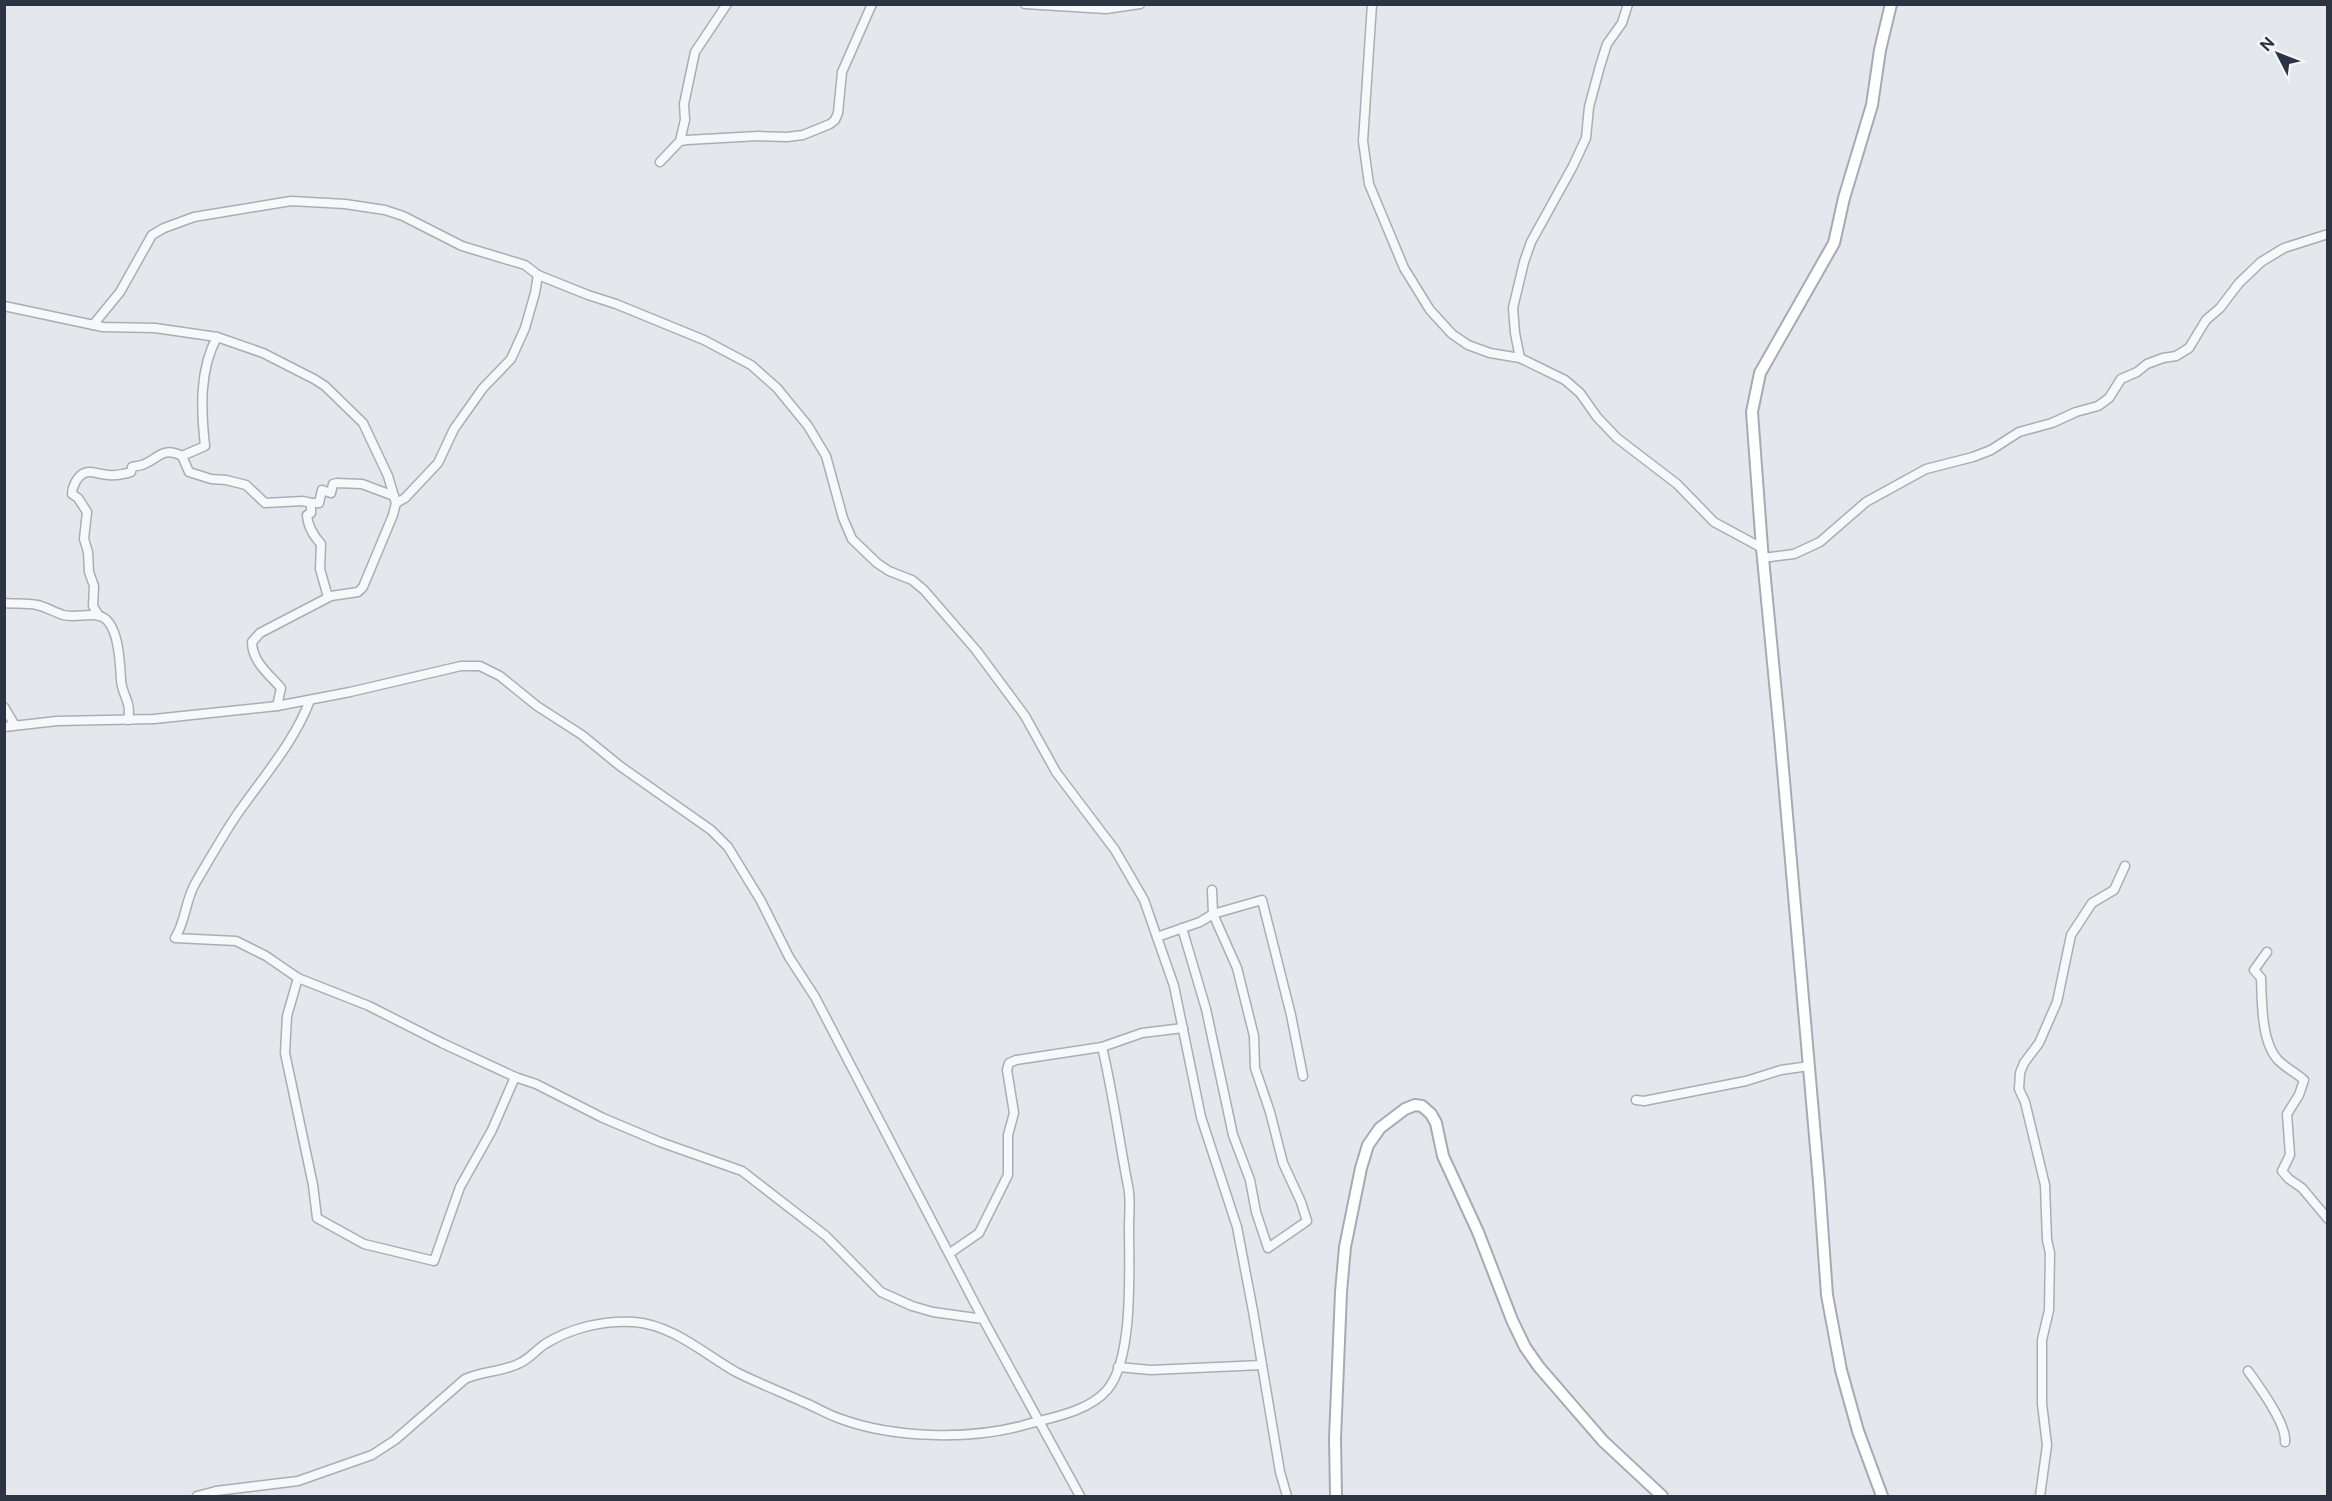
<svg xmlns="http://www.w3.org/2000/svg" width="2332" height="1501" font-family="'Public Sans',sans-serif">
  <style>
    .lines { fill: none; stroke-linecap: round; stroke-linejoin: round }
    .minor-casing { stroke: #a9aeb6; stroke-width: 11 }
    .major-casing { stroke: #a4abb7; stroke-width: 14 }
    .minor { stroke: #f7f8fa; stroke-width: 8 }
    .major { stroke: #fff; stroke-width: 10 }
  </style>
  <rect width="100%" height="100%" fill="#e4e7eb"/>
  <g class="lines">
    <g class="minor-casing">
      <g id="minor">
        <path d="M1025,4L1106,9L1140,4"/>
        <path d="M1372,4L1363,141L1369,184L1404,268L1430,310L1452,334L1468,345L1490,353L1520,358L1565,380L1580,393L1597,417L1617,438L1677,484L1714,522L1762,548"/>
        <path d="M680,141L685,120L684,104L695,52L727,4"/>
        <path d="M660,162L680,141L687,140L758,136L787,137L803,135L830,124L835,120L838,113L842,72L872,4"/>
        <path d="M4,306L103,327L155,328L217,337L263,353L314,379L325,386L363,423L388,476L396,503L393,515L363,587L358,592L331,596L260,633L252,642C252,662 270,675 281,688L277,706"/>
        <path d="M93,325L120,292L152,235L164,228L194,217L291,201L345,204L385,210L403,216L462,246L525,265L538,275L588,295L616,304L704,340L751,365L777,388L808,426L826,456L843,518L852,539L877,563L889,571L912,580L924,590L976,650L1025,716L1056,772L1115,850L1144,900L1174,986L1201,1117L1237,1227L1253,1311L1280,1472L1287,1496"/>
        <path d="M1520,358L1515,333L1513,308L1524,262L1531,242L1573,166L1586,138L1589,107L1600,66L1607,44L1622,23L1628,4"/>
        <path d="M182,456L189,472L211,479L226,480L246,485L265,503L303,501L311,503V513L307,515C308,527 313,535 321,544L320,569L328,597"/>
        <path d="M311,503H319L322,490L331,493L333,484L337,483L362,484L394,496"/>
        <path d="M396,503L405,498L438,463L454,429L483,388L511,359L525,328L535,293L538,275"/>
        <path d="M1763,558L1794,554L1820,542L1866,502L1926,469L1973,457L1991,450L2019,432L2052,423L2076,412L2098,406L2109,398L2121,379L2137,372L2147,364L2163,358L2176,356L2189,348L2206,320L2220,308L2239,283L2261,262L2284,248L2328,234"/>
        <path d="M4,603C15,604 27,603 37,605C46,607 54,612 63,615C75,618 89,613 100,616C119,622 120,663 121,680C122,696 132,701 128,720"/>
        <path d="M99,616L93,606L94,586L89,572L88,552L84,539L87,512L78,498L72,494C72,488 73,487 76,481C85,466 94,474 109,475C115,476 122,474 128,473L131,472L132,467C135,466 138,466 142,465C159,459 161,446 182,456L205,446C201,410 199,370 217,337"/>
        <path d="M310,700C294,743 262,778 236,816C222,837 209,860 196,882C185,900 186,921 175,938L236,941L266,956L298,978L369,1006L442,1043L515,1077L536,1084L603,1118L660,1142L742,1171L826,1236L881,1292L912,1306L933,1312L983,1319"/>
        <path d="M4,707L14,724"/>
        <path d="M4,727L57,721L154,719L277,706L350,692L461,666H480L500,676L537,706L582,735L620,766L711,830L728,847L761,901L789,957L815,997L983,1319L1080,1496"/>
        <path d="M1182,928L1206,1009L1233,1135L1250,1180L1256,1212L1268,1248L1307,1221L1301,1202L1283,1163L1270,1112L1255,1068L1254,1036L1237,968L1213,914L1212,890"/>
        <path d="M1157,937L1200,922L1213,914L1262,900L1291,1015L1303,1076"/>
        <path d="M2267,952L2254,970L2261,978C2262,1001 2261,1042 2278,1060C2286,1068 2296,1073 2304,1080L2299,1095L2287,1114L2290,1155L2282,1171L2289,1179L2302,1188L2328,1219"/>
        <path d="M298,978L287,1016L285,1053L313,1185L317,1218L364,1244L434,1261L460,1187L492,1130L515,1077"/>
        <path d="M1636,1100L1644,1101L1746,1081L1781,1070L1809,1066"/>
        <path d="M950,1253L979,1233L1008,1175V1135L1014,1113L1007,1070L1009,1063L1016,1060L1102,1047L1142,1033L1183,1028"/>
        <path d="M1118,1367L1151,1370L1262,1365"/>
        <path d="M2248,1371C2259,1386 2287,1424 2285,1442"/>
        <path d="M197,1496L216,1491L298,1481L372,1455L395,1440L465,1379C482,1371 503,1372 520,1363C529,1359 536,1350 545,1344C571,1328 603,1320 634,1322C673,1325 703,1353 736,1372C758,1383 781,1392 803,1402C816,1407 828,1415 841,1419C893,1438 967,1440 1021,1426C1048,1418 1087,1413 1107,1390C1134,1359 1129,1268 1129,1227C1129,1214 1131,1199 1128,1186C1119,1140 1113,1093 1102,1047"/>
        <path d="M2040,1496L2047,1445L2042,1404V1340L2049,1310L2050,1253L2047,1240L2045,1185L2025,1102L2019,1089L2020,1073L2024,1063L2039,1043L2057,1002L2071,935L2092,903L2114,890L2125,866"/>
      </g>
    </g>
    <g class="major-casing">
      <g id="major">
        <path d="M1336,1496L1335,1439L1341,1292L1345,1247L1361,1168L1368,1145L1380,1128L1405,1109L1415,1105L1422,1106L1431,1114L1436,1123L1443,1156L1478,1232L1512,1320L1525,1347L1539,1367L1603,1441L1662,1496"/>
        <path d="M1882,1496L1858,1431L1841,1370L1827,1295L1819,1182L1780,735L1762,548L1752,412L1760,373L1834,243L1844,198L1872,105L1880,50L1891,4"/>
      </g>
    </g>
    <use href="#minor" class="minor"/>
    <use href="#major" class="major"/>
  </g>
  <rect width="2332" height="1501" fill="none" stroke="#2c3444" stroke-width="12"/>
  <g transform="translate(2278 54) rotate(312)" stroke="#f4f6f9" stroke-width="4.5" paint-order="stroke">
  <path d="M0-4.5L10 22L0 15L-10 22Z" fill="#2c3444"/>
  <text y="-9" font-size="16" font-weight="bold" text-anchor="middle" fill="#2c3444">N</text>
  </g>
</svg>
